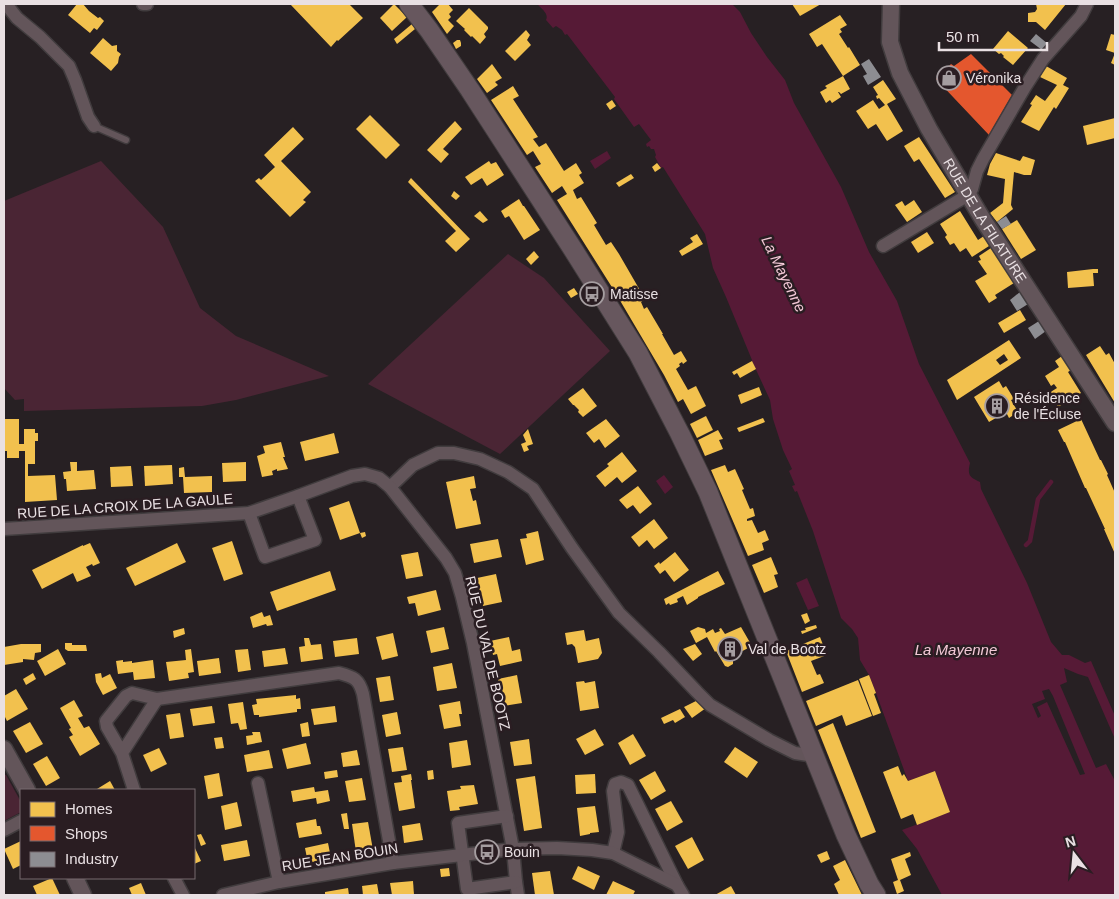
<svg xmlns="http://www.w3.org/2000/svg" width="1119" height="899" font-family="Helvetica,sans-serif">
  <style>
    .green { fill: #4a2534 }
    .water { fill: #561a36; fill-rule: evenodd }
    .homes { fill: #f2c14e; fill-rule: evenodd }
    .shops { fill: #e4572e }
    .industry { fill: #8d8d92 }
    .lines { fill: none; stroke-linecap: round; stroke-linejoin: round }
    .stream { stroke: #561a36; stroke-width: 4.5 }
    .service-casing { stroke: #413c3e; stroke-width: 9 }
    .minor-casing { stroke: #413c3e; stroke-width: 15 }
    .tertiary-casing { stroke: #413c3e; stroke-width: 19 }
    .secondary-casing { stroke: #413c3e; stroke-width: 21 }
    .service { stroke: #63555a; stroke-width: 6 }
    .minor { stroke: #63555a; stroke-width: 12 }
    .tertiary { stroke: #63555a; stroke-width: 16 }
    .secondary { stroke: #67575e; stroke-width: 19 }
    .labels { text-anchor: middle; dominant-baseline: central; stroke-width: 5; stroke-linejoin: round; paint-order: stroke }
    .poi-label { font-size: 14px; fill: #e9e0e3; stroke: #2a1d22; text-anchor: start }
    .street-label { font-size: 14px; fill: #e9e0e3; stroke: #2a1d22 }
    .water-label { font-size: 15px; font-style: italic; fill: #f4c9d7; stroke: #2a1d22 }
  </style>
  <rect width="100%" height="100%" fill="#272023"/>
  <g class="green">
    <path d="M101,161L163,227L200,308L236,336L329,376L236,400L202,406L24,411V399L15,400L4,388V201Z"/>
    <path d="M508,254L544,278L610,351L500,454L368,384Z"/>
    <path d="M4,775H6L21,802V812L4,821Z"/>
  </g>
  <g class="water">
    <path d="M537,4H732L740,12L751,33L767,57L785,80L794,103L841,187L869,252L897,301L919,364L970,463C967,476 970,477 980,482L981,489L1027,583L1051,642L1062,655H1069L1085,663L1091,661L1115,716V739L1088,677L1078,674L1064,668L1067,682L1060,685L1096,768L1106,764L1115,781V895H942L917,849L902,830L950,812L935,771L908,781L876,693L869,675L860,660L858,638L852,629L841,618L813,531L797,491L795,492L792,486L795,485L789,471L792,469L783,450L773,419L770,400L752,361V360L726,297L713,268L705,234L663,167L661,168L655,157L656,155L654,149H651L649,146L647,147L646,144L651,140L639,124L634,127L614,99L615,97L567,34L565,35L562,30L556,26L553,28L546,20C549,14 542,9 537,4ZM1049,689L1053,696L1085,774L1080,775L1047,702L1037,707L1041,716L1038,718L1032,704L1045,699L1042,691Z"/>
    <path d="M607,151L611,158L595,169L590,161Z"/>
    <path d="M664,475L673,487L665,494L656,481Z"/>
    <path d="M807,578L819,606L808,610L796,583Z"/>
  </g>
  <g class="homes">
    <path d="M77,4H83L89,11L98,18L100,17L104,21L97,30L94,28L90,33L68,15Z"/>
    <path d="M290,4H349L363,18L338,41L337,40L331,47Z"/>
    <path d="M394,4L407,17L392,31L380,18Z"/>
    <path d="M440,4H448L453,10L449,14L451,17L448,20L454,26L447,34L432,12Z"/>
    <path d="M792,4H821L800,16Z"/>
    <path d="M1036,4H1066L1045,30L1036,22H1028V13L1035,12L1037,9Z"/>
    <path d="M469,8L488,27V29L484,34L486,37L480,44L472,36L471,37L464,30L465,29L456,21Z"/>
    <path d="M840,15L847,25L840,29L842,32L839,34L848,48L849,47L860,65L843,76L822,44L817,47L809,34Z"/>
    <path d="M412,24L415,29L397,44L394,39Z"/>
    <path d="M526,30L530,35L527,40L531,45L515,61L505,51Z"/>
    <path d="M1008,31L1028,48L1013,65L1003,57L1004,56L1001,53L999,54L993,49Z"/>
    <path d="M1111,34L1115,35V65L1111,63L1115,53L1106,50Z"/>
    <path d="M103,38L112,46L117,45V51L121,54L119,57L118,63L111,71L90,53Z"/>
    <path d="M457,40H460L461,43V46L456,49L453,43Z"/>
    <path d="M492,64L502,78L495,82L498,85L487,93L477,79Z"/>
    <path d="M1046,66L1067,78L1063,85L1069,88L1056,109L1054,107L1039,131L1021,122L1032,105L1030,104L1036,95L1045,101L1057,85L1040,77Z"/>
    <path d="M843,76L850,89L841,94L839,92H838L841,97L832,103L830,100L826,103L820,92L827,88L825,86Z"/>
    <path d="M883,80L896,99L887,104L903,131L887,141L876,124L868,129L856,111L873,100L879,109L885,105L879,98L877,99L876,96L878,95L873,87Z"/>
    <path d="M513,86L519,96L513,99L538,137L533,139L539,147L546,143L564,171L576,163L582,173L579,175L584,183L573,190L577,199L581,197L597,223L594,225L606,245L611,242L619,254L645,299L641,302L644,309L647,307L663,334H662L674,355L681,351L687,361L683,364L682,362L679,364L680,366L676,369L688,390L696,386L706,406L691,414L683,399L678,402L664,375L615,292L557,200L567,194L562,186L552,193L535,167L541,164L533,151L527,155L491,100Z"/>
    <path d="M612,100L616,106L610,110L606,104Z"/>
    <path d="M370,115L400,145L386,159L356,129Z"/>
    <path d="M1115,118V138L1087,145L1083,126Z"/>
    <path d="M455,121L462,129L443,149L449,154L441,163L427,150Z"/>
    <path d="M293,127L304,139L281,161L311,192L303,200L306,202L290,217L255,181L259,178L261,180L275,167L264,155Z"/>
    <path d="M919,137L955,192L945,198L919,159L914,162L904,146Z"/>
    <path d="M996,153L1020,161L1023,156L1035,160L1031,175H1024L1014,172L1011,205L1013,209L997,222L990,213L1003,203L1005,179L987,175L990,164Z"/>
    <path d="M489,161L491,164L496,162L504,175L487,186L482,178L471,185L465,177Z"/>
    <path d="M657,163L661,168L655,172L652,167Z"/>
    <path d="M631,174L634,178L619,187L616,183Z"/>
    <path d="M411,178L470,239L456,252L445,241L456,231L408,182Z"/>
    <path d="M454,191L460,196L456,200L451,196Z"/>
    <path d="M519,199L523,206H524L540,230L524,240L509,216L505,218L501,211Z"/>
    <path d="M914,200L922,212L907,222L895,205L902,201L905,206Z"/>
    <path d="M480,211L488,220L483,223L474,216Z"/>
    <path d="M960,211L978,240L984,236L989,246L972,257L966,248L960,252L954,243L950,245L945,237L947,235L940,224Z"/>
    <path d="M1017,220L1036,250L1021,259L1002,229Z"/>
    <path d="M927,232L934,243L918,253L911,242Z"/>
    <path d="M697,234L703,244L682,256L679,251L693,242L690,238Z"/>
    <path d="M991,248L1014,283L995,295L997,298L989,303L975,281L987,274L978,261L981,260L979,256Z"/>
    <path d="M534,251L539,257L531,265L526,259Z"/>
    <path d="M1093,269H1098V273H1093L1094,286L1068,288L1067,272Z"/>
    <path d="M574,288L578,294L571,298L567,292Z"/>
    <path d="M1020,310L1026,320L1004,333L998,323Z"/>
    <path d="M1009,340L1021,358L957,400L947,380ZM1004,354L1008,360L1000,365L996,360Z"/>
    <path d="M1100,346L1106,355L1109,353L1115,364V403L1086,355Z"/>
    <path d="M1062,356L1071,370L1068,372L1081,393L1058,407L1049,393L1057,388L1054,384L1051,386L1045,376L1059,367L1055,361Z"/>
    <path d="M752,361L756,369L740,378L737,373L734,375L732,372Z"/>
    <path d="M999,381L1003,388L1006,386L1014,399L1011,400L1018,412L1009,418L1006,412L989,422L974,397Z"/>
    <path d="M759,387L762,395L741,404L738,395Z"/>
    <path d="M583,388L597,406L583,417L578,412L579,410L574,405H573L568,399Z"/>
    <path d="M706,416L713,430L697,438L690,424Z"/>
    <path d="M763,418L765,422L739,432L737,428Z"/>
    <path d="M4,419H19V444H24V429H35V433H38V441H35V464H28V476L55,475L57,500L25,502V451H19V458H7V451H4Z"/>
    <path d="M606,419L620,436L605,448L599,439L594,443L586,433Z"/>
    <path d="M1081,419L1100,460H1101L1108,474L1107,475L1115,493V554L1104,529H1105L1086,488H1085L1065,442H1064L1058,430Z"/>
    <path d="M528,429L533,444L527,446L529,450L524,452L521,444L526,442L523,435Z"/>
    <path d="M718,430L723,439L719,440L723,449L705,456L698,440Z"/>
    <path d="M334,433L339,453L305,461L300,442Z"/>
    <path d="M281,442L285,457H283L288,469L277,471V469L272,471L273,475L262,477L257,456L265,453L263,446Z"/>
    <path d="M622,452L637,471L622,483L617,477L605,487L596,476L609,466L607,464Z"/>
    <path d="M70,462H77V471L94,470L96,489L67,491L66,479H64L63,472L71,471Z"/>
    <path d="M246,462V481L223,482L222,463Z"/>
    <path d="M172,465L173,484L145,486L144,466Z"/>
    <path d="M725,465L728,472L735,469L744,489L742,490L750,509L753,508L755,516L747,519V521L752,520L758,533L765,530L769,540L762,543L764,550L748,556L711,470Z"/>
    <path d="M131,466L133,486L111,487L110,467Z"/>
    <path d="M184,467L185,477L212,476V492L184,493L183,477H179V468Z"/>
    <path d="M474,476L476,488L470,489L473,501L476,500L481,524L456,529L446,482Z"/>
    <path d="M638,486L652,504L640,514L633,505L627,509L619,500Z"/>
    <path d="M349,501L360,533L365,532L366,536L362,538L360,533L340,540L329,508Z"/>
    <path d="M654,519L668,538L654,549L647,540L639,547L631,537Z"/>
    <path d="M538,531L544,560L526,565L520,539L527,538L526,534Z"/>
    <path d="M498,539L502,557L474,563L470,544Z"/>
    <path d="M232,541L243,574L224,581L212,548Z"/>
    <path d="M90,543L100,563L93,566L92,564L86,567L91,576L77,582L73,573L42,589L32,570L83,545V546Z"/>
    <path d="M177,543L186,562L135,586L126,568Z"/>
    <path d="M418,552L423,576L406,579L401,555Z"/>
    <path d="M675,552L689,570L674,582L665,570L660,574L654,566L659,562L660,564Z"/>
    <path d="M771,557L778,574L774,575L778,587L764,593L752,565Z"/>
    <path d="M330,571L336,590L277,611L270,592Z"/>
    <path d="M718,571L725,584L698,597V598L687,605L683,596L677,599L678,602L670,605L669,603L666,605L664,599Z"/>
    <path d="M496,574L502,602L483,606L477,578Z"/>
    <path d="M436,590L441,610L418,616L415,603L409,604L407,597Z"/>
    <path d="M262,612L264,617L270,615L273,625L267,626L266,624L253,628L250,617Z"/>
    <path d="M807,613L810,621L805,624L801,615Z"/>
    <path d="M816,625L817,628L802,634L801,631L806,630L805,628Z"/>
    <path d="M444,627L449,649L431,653L426,631Z"/>
    <path d="M698,627L705,629L706,633L713,629L715,633L720,631L719,629L721,628L725,634L741,627L752,646L733,656V664L728,667L725,666L716,651L715,652L707,637L696,643L690,631Z"/>
    <path d="M184,628L185,634L174,638L173,631Z"/>
    <path d="M584,630L586,641L599,638L602,653L598,659L578,663L575,647L572,644L567,645L565,633Z"/>
    <path d="M393,633L398,656L382,660L376,637Z"/>
    <path d="M509,637L512,651L520,649L522,661L500,666L497,654L493,655L490,641Z"/>
    <path d="M820,637L827,655L811,661L817,675L820,674L824,683L802,692L786,651Z"/>
    <path d="M304,638H309L311,645L321,644L323,659L301,662L299,647L305,646Z"/>
    <path d="M357,638L359,654L335,657L333,641Z"/>
    <path d="M65,643H72V645H86L87,651H68L65,649Z"/>
    <path d="M21,644H41V652L35,653L34,660L23,659V662L4,665V647Z"/>
    <path d="M695,644L702,654L693,661L683,649Z"/>
    <path d="M285,648L288,664L264,667L262,651Z"/>
    <path d="M58,649L66,664L45,676L37,661Z"/>
    <path d="M191,649L194,672L188,673L189,678L169,681L166,662L186,660L185,650Z"/>
    <path d="M248,649L251,670L238,672L235,650Z"/>
    <path d="M219,658L221,673L199,676L197,661Z"/>
    <path d="M123,660V662L132,661V663L153,660L155,678L134,680L133,672L118,674L116,661Z"/>
    <path d="M452,663L457,688L437,691L433,667Z"/>
    <path d="M33,673L36,679L26,685L23,679Z"/>
    <path d="M101,673L102,678L110,674L117,688L103,695L96,682L95,674Z"/>
    <path d="M517,675L522,703L503,706L498,679Z"/>
    <path d="M869,675L876,693L874,694L881,713L873,716L859,679Z"/>
    <path d="M390,676L394,700L380,702L376,678Z"/>
    <path d="M858,680L872,716L846,726L842,715L816,726L806,701Z"/>
    <path d="M584,681L585,683L595,681L599,708L580,711L576,682Z"/>
    <path d="M16,689L28,709L7,721L4,715V696Z"/>
    <path d="M296,695V699L300,698L301,709H297V712L259,717V715H254L252,705L257,704L256,699Z"/>
    <path d="M74,700L83,716L78,718L84,728L89,726L100,744L80,756L69,737L73,735L69,729L71,728L60,708Z"/>
    <path d="M460,701L462,714H459L461,726L444,729L439,705Z"/>
    <path d="M696,701L706,708L692,718L684,707Z"/>
    <path d="M243,702L247,729L240,730L238,723L231,724L228,704Z"/>
    <path d="M212,706L215,723L193,726L190,709Z"/>
    <path d="M335,706L337,722L314,725L311,709Z"/>
    <path d="M680,709L685,717L675,723L673,720L664,724L661,718Z"/>
    <path d="M397,712L401,734L386,737L382,715Z"/>
    <path d="M180,713L184,737L170,739L166,715Z"/>
    <path d="M30,722L43,744L26,753L13,731Z"/>
    <path d="M308,722L310,736L302,737L300,724Z"/>
    <path d="M833,723L876,832L861,838L818,730Z"/>
    <path d="M595,729L604,745L585,755L576,739Z"/>
    <path d="M252,732H260L262,742L247,745L246,736L253,735Z"/>
    <path d="M633,734L646,756L630,765L618,743Z"/>
    <path d="M222,737L224,748L216,749L214,738Z"/>
    <path d="M529,739L532,764L514,766L510,742Z"/>
    <path d="M467,740L471,765L452,768L449,743Z"/>
    <path d="M306,743L311,764L287,769L282,749Z"/>
    <path d="M403,747L407,770L392,772L388,749Z"/>
    <path d="M735,747L758,762L747,778L724,762Z"/>
    <path d="M159,748L167,764L151,772L143,755Z"/>
    <path d="M269,750L273,768L247,772L244,755Z"/>
    <path d="M357,750L360,765L343,767L341,753Z"/>
    <path d="M47,756L60,778L46,786L33,764Z"/>
    <path d="M898,766L902,776L904,774L908,781L935,771L950,812L917,825L913,814L901,819L883,772Z"/>
    <path d="M337,770L338,777L325,779L324,772Z"/>
    <path d="M433,770L434,779L428,780L427,771Z"/>
    <path d="M655,771L666,791L651,800L639,780Z"/>
    <path d="M219,773L223,796L208,799L204,776Z"/>
    <path d="M411,774L412,780H411L415,808L399,811L394,783L402,782L401,776Z"/>
    <path d="M595,774L596,793L576,794L575,775Z"/>
    <path d="M535,776L542,828L524,831L516,779Z"/>
    <path d="M362,778L366,800L349,802L345,781Z"/>
    <path d="M110,781L115,790H98L97,789Z"/>
    <path d="M474,785L478,804L459,807L460,810L450,811L447,791L461,789L460,786Z"/>
    <path d="M314,787L315,792L328,790L330,801L317,804L316,798L293,802L291,791Z"/>
    <path d="M671,801L683,822L667,831L655,809Z"/>
    <path d="M237,802L242,826L225,830L221,806Z"/>
    <path d="M595,806L599,832L590,833V834L580,836L577,808Z"/>
    <path d="M347,813L349,829H344L341,814Z"/>
    <path d="M316,819L317,826H320L322,834L299,838L296,823Z"/>
    <path d="M368,822L373,850L356,852L352,824Z"/>
    <path d="M420,823L423,840L404,843L402,826Z"/>
    <path d="M201,834L206,844L201,846L197,835Z"/>
    <path d="M692,837L704,860L688,869L675,846Z"/>
    <path d="M247,840L250,856L224,861L221,845Z"/>
    <path d="M21,841V865L13,869L4,849Z"/>
    <path d="M328,843L331,858L308,863L305,848Z"/>
    <path d="M194,846L201,861L194,864Z"/>
    <path d="M827,851L830,859L821,863L817,855Z"/>
    <path d="M910,852L911,856L905,859L911,875L900,880L904,891L897,894L893,882L898,880L891,859Z"/>
    <path d="M845,860L862,895H839L834,884L840,880L833,866Z"/>
    <path d="M578,866L600,876L594,890L572,879Z"/>
    <path d="M449,868L450,876L441,877L440,869Z"/>
    <path d="M550,871L554,895H535L532,873Z"/>
    <path d="M52,878L60,895H37L33,886Z"/>
    <path d="M413,881L414,895H392L390,883Z"/>
    <path d="M613,881L635,891L633,895H606Z"/>
    <path d="M141,883L146,895H132L129,888Z"/>
    <path d="M377,884L379,895H363L362,886Z"/>
    <path d="M731,886L736,895H715Z"/>
    <path d="M348,888L349,895H325V892Z"/>
  </g>
  <path class="shops" d="M971,54L1012,95L989,135L936,79L951,64L954,66Z"/>
  <g class="industry">
    <path d="M1036,34L1048,44L1042,50L1030,41Z"/>
    <path d="M869,59L881,77L868,85L863,76L867,74L861,64Z"/>
    <path d="M1006,216L1011,224L1002,229L997,222Z"/>
    <path d="M1020,292L1028,304L1017,311L1010,300Z"/>
    <path d="M1039,321L1046,331L1035,339L1028,328Z"/>
  </g>
  <g class="lines">
    <path class="stream" d="M1026,545L1030,541L1038,499L1051,482"/>
    <g class="service-casing">
      <path id="service" d="M94,126L126,140"/>
    </g>
    <g class="minor-casing">
      <g id="minor">
        <path d="M6,4L17,18L40,37L69,66L75,80L88,117L94,126"/>
        <path d="M143,4H147"/>
        <path d="M883,246L968,195L972,189L977,171L983,159L1025,87L1043,59L1081,16L1087,4"/>
        <path d="M390,487L413,465L438,453H454L480,459L508,472L533,489L572,548L619,613L659,652L697,692L710,705L769,740L795,753L815,756"/>
        <path d="M249,513L265,557L315,540L298,496"/>
        <path d="M4,529L249,513L298,496L352,476L365,474L379,478L390,487L446,558L455,573L462,597L473,643L513,849L516,882L518,895"/>
        <path d="M157,699L339,673C354,677 359,679 363,694L393,863"/>
        <path d="M122,753L157,699L132,693L126,696L106,721L107,727L122,753L134,790"/>
        <path d="M258,783L279,882"/>
        <path d="M507,816L458,823L467,889L516,882"/>
        <path d="M4,830L21,821"/>
        <path d="M613,853L618,832L613,791L615,784L621,782L628,785L677,885"/>
        <path d="M174,878L183,895"/>
        <path d="M223,895L279,882L393,863L513,849L557,848L592,850L613,853L677,885L683,895"/>
      </g>
    </g>
    <g class="tertiary-casing">
      <g id="tertiary">
        <path id="s1" d="M891,4L890,42L900,73L929,129L982,218L1115,423"/>
        <path d="M4,749L27,790"/>
        <path d="M75,878L83,895"/>
      </g>
    </g>
    <g class="secondary-casing">
      <path id="secondary" d="M409,4L429,30L470,90L574,251L638,353L680,434L708,492L846,835L869,884L876,895"/>
    </g>
    <use href="#service" class="service"/>
    <use href="#minor" class="minor"/>
    <use href="#tertiary" class="tertiary"/>
    <use href="#secondary" class="secondary"/>
  </g>
  <defs>
    <g id="shop-ring" transform="scale(1.25)"><circle r="9.5" fill="#2a1d22" stroke="#a59da0" stroke-width="1.5"/><path d="M-5-2.5h2.3a2.7 3.5 0 0 1 5.4 0H5L5.5 6h-11ZM-1.5-2.5h3a1.5 2.3 0 0 0-3 0Z" fill="#a59da0"/></g>
    <g id="bus-ring" transform="scale(1.25)"><circle r="9.5" fill="#2a1d22" stroke="#a59da0" stroke-width="1.5"/><path d="M-5-6H5V4H4V6H2V4H-2V6H-4V4H-5ZM-3.5-4V0h7V-4ZM-3.5 1.2v1.5H-2V1.2ZM2 1.2v1.5H3.5V1.2Z" fill="#a59da0"/></g>
    <g id="building-ring" transform="scale(1.25)"><circle r="9.5" fill="#2a1d22" stroke="#a59da0" stroke-width="1.5"/><path d="M-4-6H4V6H1V3H-1V6H-4ZM-2.5-4.3h1.7v1.8h-1.7ZM.8-4.3h1.7v1.8H.8ZM-2.5-1h1.7V.8h-1.7ZM.8-1h1.7V.8H.8Z" fill="#a59da0"/></g>
  </defs>
  <g fill-rule="evenodd">
    <use href="#shop-ring" x="949" y="78"/>
    <use href="#bus-ring" x="592" y="294"/>
    <use href="#building-ring" x="997" y="406"/>
    <use href="#building-ring" x="730" y="649"/>
    <use href="#bus-ring" x="487" y="852"/>
  </g>
  <g class="labels">
    <g class="poi-label">
      <text x="966" y="78">Véronika</text>
      <text x="610" y="294">Matisse</text>
      <text x="1014" y="398">Résidence<tspan x="1014" dy="16">de l'Écluse</tspan></text>
      <text x="748" y="649">Val de Bootz</text>
      <text x="504" y="852">Bouin</text>
    </g>
    <g class="street-label">
      <text stroke="none"><textPath href="#s1" startOffset="241">RUE DE LA FILATURE</textPath></text>
      <text transform="translate(125 506) rotate(-4)">RUE DE LA CROIX DE LA GAULE</text>
      <text transform="translate(488 653) rotate(77)">RUE DU VAL DE BOOTZ</text>
      <text transform="translate(340 857) rotate(-9)">RUE JEAN BOUIN</text>
    </g>
    <g class="water-label">
      <text transform="translate(784 274) rotate(64)">La Mayenne</text>
      <text x="956" y="649">La Mayenne</text>
    </g>
  </g>
  <rect width="1119" height="899" fill="none" stroke="#e9e0e3" stroke-width="10"/>
  <rect x="20" y="789" width="175" height="90" fill="#2a1d22" stroke="#766b6f"/>
  <rect x="30" y="802" width="25" height="15" fill="#f2c14e" stroke="#766b6f"/>
  <text x="65" y="814" font-size="15" fill="#e9e0e3">Homes</text>
  <rect x="30" y="826" width="25" height="15" fill="#e4572e" stroke="#766b6f"/>
  <text x="65" y="839" font-size="15" fill="#e9e0e3">Shops</text>
  <rect x="30" y="852" width="25" height="15" fill="#8d8d92" stroke="#766b6f"/>
  <text x="65" y="864" font-size="15" fill="#e9e0e3">Industry</text>
  <g transform="translate(1074 854) rotate(344)" stroke="#2a1d22" stroke-width="4" paint-order="stroke">
  <path d="M0-4L9 19L0 12L-9 19Z" fill="#e9e0e3"/>
  <text y="-8" font-size="14" font-weight="bold" text-anchor="middle" fill="#e9e0e3">N</text>
  </g>
  <path d="M939 42v8h108v-8" fill="none" stroke="#e9e0e3" stroke-width="2.5"/>
  <text x="946" y="42" font-size="15" fill="#e9e0e3" stroke="#2a1d22" stroke-width="4" paint-order="stroke">50 m</text>
</svg>
